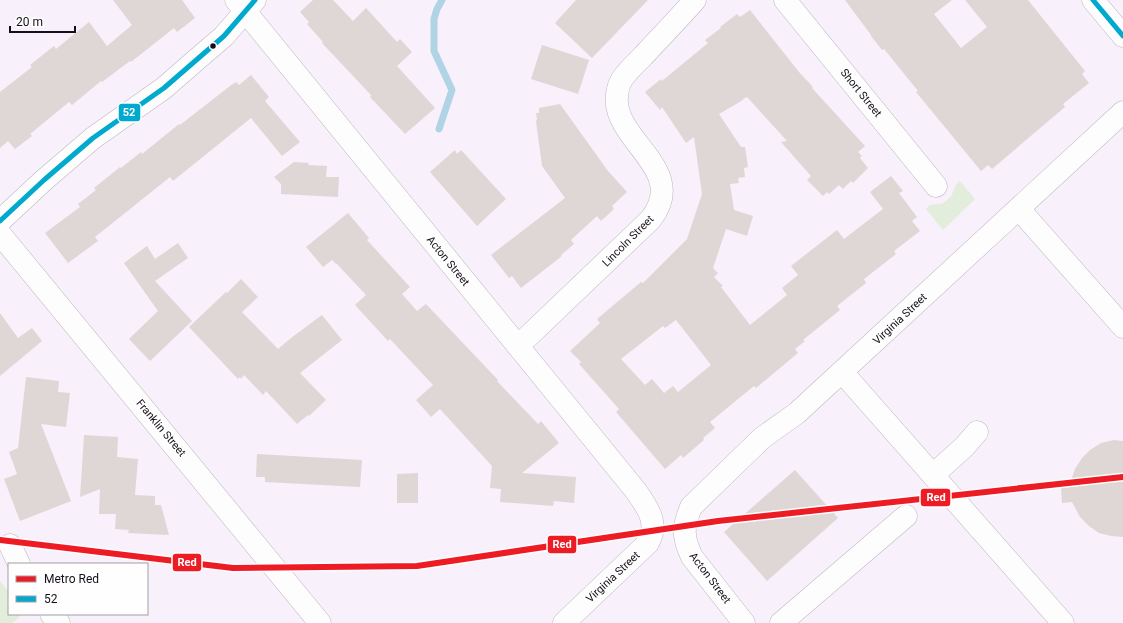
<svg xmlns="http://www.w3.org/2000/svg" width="1123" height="623" font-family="Roboto,sans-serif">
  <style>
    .green { fill: #e3eddb }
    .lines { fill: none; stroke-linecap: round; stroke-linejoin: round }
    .stream { stroke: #b0d3e6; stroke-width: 7 }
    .building { fill: #ded7d6; fill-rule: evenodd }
    .minor-casing { stroke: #bdb6bf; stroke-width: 23 }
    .minor { stroke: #fefdfe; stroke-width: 22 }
    .bus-1-casing { stroke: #fefefe; stroke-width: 8 }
    .bus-1 { stroke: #00a9ce; stroke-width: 5 }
    .metro-1-casing { stroke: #fefefe; stroke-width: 9 }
    .metro-1 { stroke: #ed1c24; stroke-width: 6 }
    .bus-dot { fill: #160f18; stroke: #fefefe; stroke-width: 1.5 }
    .labels { text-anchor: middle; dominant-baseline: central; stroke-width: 4; stroke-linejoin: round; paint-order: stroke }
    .street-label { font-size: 11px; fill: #160f18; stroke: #fefefe }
    .line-badge { stroke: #fefefe; stroke-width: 1.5 }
    .badge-label { font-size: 11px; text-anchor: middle; font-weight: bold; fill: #fff }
  </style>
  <rect width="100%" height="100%" fill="#f8f0fa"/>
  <g class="green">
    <path d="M960,181L975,199L943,230L926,209C928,207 929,205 931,205C937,203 940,206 946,201C956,194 951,188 960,181Z"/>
    <path d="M0,581L9,592V614H22L13,623H0Z"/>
  </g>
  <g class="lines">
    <path class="stream" d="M439,129L452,90L434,51V19L437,9L442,0"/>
  </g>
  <g class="building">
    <path d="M113,0H182L195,18L177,32L174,28L131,62L130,61L102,82L101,81L72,105L69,102L30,134L32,136L15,149L8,141L0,148V92L32,67L30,65L54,46L56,49L89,22L107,46L132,25Z"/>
    <path d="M313,0H333L353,21L366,8L397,42L400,39L412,52L397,66L435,108L405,134L370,97L371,95L322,43L323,42L307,24L309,22L300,12Z"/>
    <path d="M576,0H648L592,58L555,23Z"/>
    <path d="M845,0H952L934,14L961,48L987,27L965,0H1028L1085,71L1082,74L1089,83L1063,104L1065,107L992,169L988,165L981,171L916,92L918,91L884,49L882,50L871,36V35Z"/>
    <path d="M750,10L799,72L813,87L812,88L865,146L858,152L862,156L860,158L868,168L853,183L851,181L843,189L839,185L829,194L827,192L823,196L807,180L811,176L781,142L787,141L747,97L743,99V100L719,114L741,147H745L748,167L744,168L745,177L738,178L739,183L730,184L734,210L753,216L747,236L726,229L713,268L718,273L714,277L723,286L721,287L750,325L787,295L782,288L798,275L791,266L837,230L844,239L883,209L870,192L891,176L903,191L899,193L917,217L912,221L920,231L894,251L896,254L864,279L866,283L837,306L840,310L803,340L805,341L795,349L798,353L756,388L754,386L710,422L715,428L703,438L704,440L683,458L681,455L665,469L616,412L619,409L579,364L581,362L570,351L600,323L597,319L641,282L643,283L687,239L702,194L694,137L686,143L662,107L660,110L645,92L661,79L662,81L708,43L705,40L721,28L720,27L737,14L740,17ZM676,320L711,365L678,392L673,386L664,393L652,379L645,385L621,359L663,326L665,328Z"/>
    <path d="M542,45L589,60L578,94L531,79Z"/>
    <path d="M251,75L269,97L265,101L300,142L282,156L251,118L173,181L170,177L95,237L98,241L68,263L45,233L80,207L78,204L96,190L94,188L120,167L121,168L141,152L142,154L179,124L180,125L230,86L236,82L239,85Z"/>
    <path d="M560,104L608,171L627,192L612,206L614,209L601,221L597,216L571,240L574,244L561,255L562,256L521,288L512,276L509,278L491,255L565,198L542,166L536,121L537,120L536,113H539V108Z"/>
    <path d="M455,150L457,154L461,150L506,199L477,226L430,172Z"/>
    <path d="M294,162L309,163L308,165L327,166L326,177H339L338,197L281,194V184L274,177Z"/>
    <path d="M348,213L369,238L367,240L410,287L402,294L417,311L426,304L498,380L497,381L538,424L541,421L559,443L522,473L576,477L574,503L554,501L553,506L500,502L501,489L490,488L492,466L440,409L431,417L416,400L433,385L390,339L388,341L355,305L366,295L337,264H336L332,260L323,267L306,247Z"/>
    <path d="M178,243L188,258L155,281L192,321L150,361L129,339L158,311L124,263L147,246L155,259Z"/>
    <path d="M241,279L258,297L242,312L278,349L291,338L322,315L342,340L300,373L326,400L309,416L308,415L297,424L266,391L263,395L244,375L241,379L240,377L238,379L189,327L226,292L227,293Z"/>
    <path d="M0,313L18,338L32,328L42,341L0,376Z"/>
    <path d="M26,377L59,381L58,392L70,393L66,427L41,424L71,501L20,521L4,479L17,474L9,452L18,448Z"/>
    <path d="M84,435L118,437L117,457L138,459L135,495L155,496V505H161L169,535L128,533L129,530L115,529L116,514H99L100,489L80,497Z"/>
    <path d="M1114,440L1123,441V537L1111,536L1099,533L1089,526L1080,517L1072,502L1062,503L1061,486H1069L1075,469L1082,458L1090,450L1101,443Z"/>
    <path d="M257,454L362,460L360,487L265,482V477H256Z"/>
    <path d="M795,470L838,518L767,581L724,532Z"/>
    <path d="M418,473V503H397V474Z"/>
  </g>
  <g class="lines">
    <g class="minor-casing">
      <g id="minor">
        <path d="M236,0L636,491C648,508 659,523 648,543L564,623"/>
        <path d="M785,0L936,186"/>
        <path d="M1093,0L1123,36"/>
        <path d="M1019,209L1123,327"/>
        <path d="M0,221L44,180L93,138L164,88L195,61L224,36L255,0"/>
        <path d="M0,234L320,623"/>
        <path d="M518,346L651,219C693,164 598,137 620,83C624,73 636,64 643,56C661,37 678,19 695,0"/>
        <path d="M842,372L1063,623"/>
        <path d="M933,475L965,446L977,432"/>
        <path d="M10,545L19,564"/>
        <path d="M51,614L59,623"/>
        <path d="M744,623L692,557C682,536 683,527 691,507L762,438L797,413L1123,112"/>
        <path d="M781,623L906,516"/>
      </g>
    </g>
    <use href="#minor" class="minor"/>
    <g class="bus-1-casing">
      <g id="bus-1">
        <path d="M1093,0L1123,36"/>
        <path d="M0,221L44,180L93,138L164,88L224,36L255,0"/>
      </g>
    </g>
    <use href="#bus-1" class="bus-1"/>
    <g class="metro-1-casing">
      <path id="metro-1" d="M0,540L233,568L417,566L718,521L1123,477"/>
    </g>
    <use href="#metro-1" class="metro-1"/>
  </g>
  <circle class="bus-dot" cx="213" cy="46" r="3.5"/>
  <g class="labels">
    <g class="street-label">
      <text transform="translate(861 93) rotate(51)">Short Street</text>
      <text transform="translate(628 241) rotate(-45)">Lincoln Street</text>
      <text transform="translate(448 261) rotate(51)">Acton Street</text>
      <text transform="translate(900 319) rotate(-43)">Virginia Street</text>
      <text transform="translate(161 428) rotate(50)">Franklin Street</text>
      <text transform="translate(613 577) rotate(-43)">Virginia Street</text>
      <text transform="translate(710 578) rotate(53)">Acton Street</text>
    </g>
  </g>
  <g class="line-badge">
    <rect x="118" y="103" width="23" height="19" rx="4" fill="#00a9ce"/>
    <rect x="920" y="488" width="31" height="19" rx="4" fill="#ed1c24"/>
    <rect x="547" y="535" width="30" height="19" rx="4" fill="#ed1c24"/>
    <rect x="172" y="553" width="30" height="19" rx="4" fill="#ed1c24"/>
  </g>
  <g class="badge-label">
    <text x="129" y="116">52</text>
    <text x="936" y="501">Red</text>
    <text x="562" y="548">Red</text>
    <text x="187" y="566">Red</text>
  </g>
  <rect x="8" y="563" width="140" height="52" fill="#fefefe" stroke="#a19ea2"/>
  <rect x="16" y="576" width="20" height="6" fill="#ed1c24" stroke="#a19ea2"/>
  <text x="44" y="583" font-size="12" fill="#160f18">Metro Red</text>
  <rect x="16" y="596" width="20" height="6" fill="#00a9ce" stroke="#a19ea2"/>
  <text x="44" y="603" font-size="12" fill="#160f18">52</text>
  <path d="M10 26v6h65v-6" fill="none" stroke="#160f18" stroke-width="2"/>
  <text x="16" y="26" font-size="12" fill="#160f18" stroke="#fefefe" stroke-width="3" paint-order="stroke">20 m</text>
</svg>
